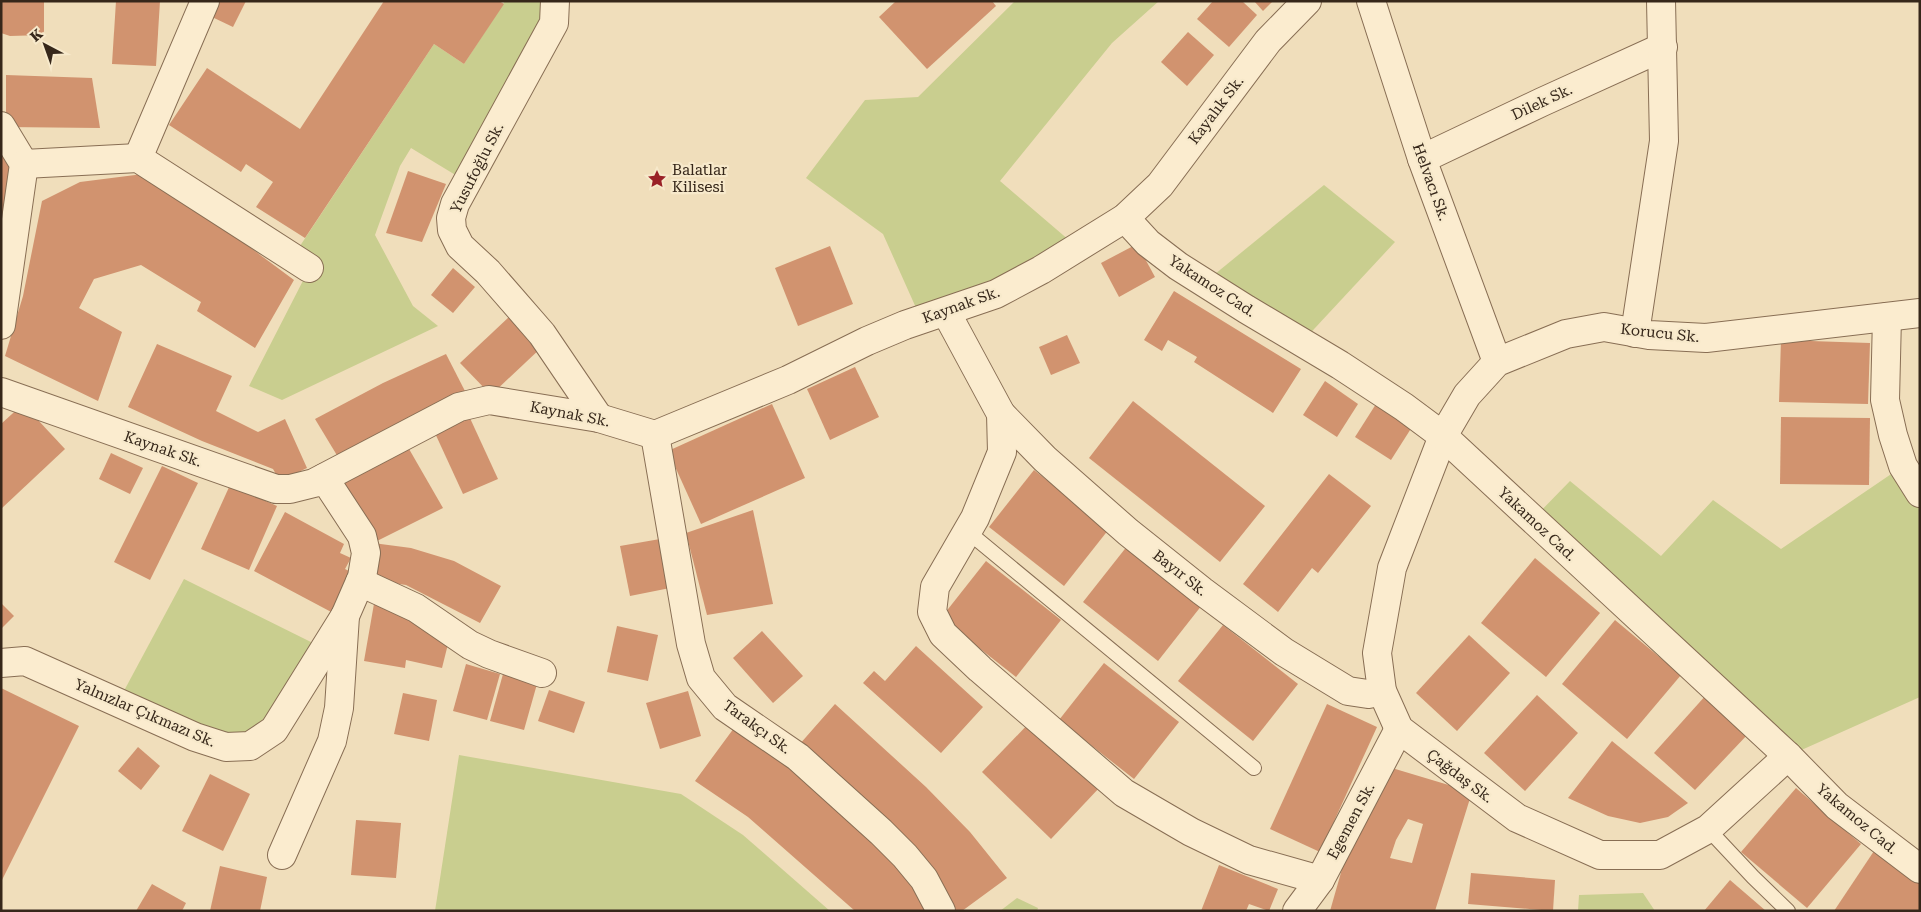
<svg xmlns="http://www.w3.org/2000/svg" width="1921" height="912" font-family="'Roboto Serif',serif">
  <style>
    .green { fill: #c9ce8f }
    .building { fill: #d1936f; fill-rule: evenodd }
    .lines { fill: none; stroke-linecap: round; stroke-linejoin: round }
    .service-casing { stroke: #886e54; stroke-width: 16 }
    .minor-casing { stroke: #886e54; stroke-width: 30 }
    .tertiary-casing { stroke: #886e54; stroke-width: 30 }
    .service { stroke: #fbeccf; stroke-width: 14 }
    .minor { stroke: #fbeccf; stroke-width: 28 }
    .tertiary { stroke: #fbeccf; stroke-width: 28 }
    .labels { text-anchor: middle; dominant-baseline: central; stroke-width: 4.5; stroke-linejoin: round; paint-order: stroke }
    .street-label { font-size: 15px; fill: #36271a; stroke: #f7e9cb }
    .poi-label { font-size: 15px; fill: #36271a; stroke: #f7e9cb; text-anchor: start }
  </style>
  <rect width="100%" height="100%" fill="#f0debb"/>
  <g class="green">
    <path d="M505,1H555L467,182L411,148L400,166L375,235L413,306L438,326L282,400L249,386L309,269L292,258L434,44L464,64Z"/>
    <path d="M1015,1H1159L1112,43L1000,181L1077,247L921,319L883,234L806,178L865,100L918,97Z"/>
    <path d="M1324,185L1395,242L1302,342L1204,283Z"/>
    <path d="M1903,466L1920,493V697L1788,756L1532,520L1570,481L1661,556L1713,500L1781,549Z"/>
    <path d="M184,579L325,649L250,746L118,702Z"/>
    <path d="M459,755L681,794L743,835L830,911H435Z"/>
    <path d="M1643,893L1655,911H1578L1579,895Z"/>
    <path d="M1017,898L1038,908L1037,911H1000Z"/>
  </g>
  <g class="building">
    <path d="M1,1H44V35L10,36L1,33Z"/>
    <path d="M116,1H160L156,66L112,64Z"/>
    <path d="M220,1H246L233,27L212,17Z"/>
    <path d="M384,1H499L504,4L464,64L434,44L305,238L256,207L273,182L246,164L241,172L169,125L207,68L300,129Z"/>
    <path d="M896,1H992L996,6L927,69L879,17Z"/>
    <path d="M1213,1H1242L1257,15L1229,47L1197,19Z"/>
    <path d="M1254,1H1273L1263,11Z"/>
    <path d="M1188,32L1214,55L1187,86L1161,62Z"/>
    <path d="M6,75L92,78L100,128L6,127Z"/>
    <path d="M1,149L5,154L12,176L2,219Z"/>
    <path d="M408,171L446,184L422,242L386,233Z"/>
    <path d="M143,174L240,240L294,280L255,348L197,311L201,302L141,265L94,279L79,308L122,332L98,401L5,356L23,296L42,201L80,182Z"/>
    <path d="M1137,244L1155,277L1119,297L1101,263Z"/>
    <path d="M830,246L853,304L798,326L775,268Z"/>
    <path d="M453,268L475,287L453,313L431,295Z"/>
    <path d="M1174,291L1301,369L1273,413L1194,362L1197,357L1168,340L1162,351L1144,340Z"/>
    <path d="M511,315L542,347L491,395L460,363Z"/>
    <path d="M1067,335L1080,363L1051,375L1039,347Z"/>
    <path d="M1781,340L1870,343L1868,404L1779,402Z"/>
    <path d="M157,344L232,376L216,411L258,432L285,419L307,468L280,481L273,469L202,441L128,407Z"/>
    <path d="M446,354L467,395L338,457L315,419L383,383Z"/>
    <path d="M855,367L879,417L830,440L807,389Z"/>
    <path d="M1325,381L1358,404L1337,437L1303,415Z"/>
    <path d="M1133,401L1265,506L1220,562L1089,458Z"/>
    <path d="M23,404L65,449L1,509V424Z"/>
    <path d="M772,404L805,478L701,524L668,451Z"/>
    <path d="M1376,404L1412,427L1391,460L1355,437Z"/>
    <path d="M469,416L498,479L463,494L434,431Z"/>
    <path d="M1781,417L1870,418L1869,485L1780,484Z"/>
    <path d="M405,442L443,508L373,543L339,480Z"/>
    <path d="M111,453L143,468L130,494L99,479Z"/>
    <path d="M162,466L198,483L150,580L114,562Z"/>
    <path d="M1034,470L1109,529L1064,586L989,527Z"/>
    <path d="M1329,474L1371,506L1318,573L1312,568L1278,612L1243,584Z"/>
    <path d="M230,485L277,506L249,570L201,549Z"/>
    <path d="M753,510L773,604L707,615L686,533Z"/>
    <path d="M285,512L344,544L340,553L351,558L345,569L355,574L335,614L254,571Z"/>
    <path d="M660,539L670,588L630,596L620,546Z"/>
    <path d="M373,543L411,548L454,561L501,586L480,623L406,585L368,579Z"/>
    <path d="M1128,545L1202,605L1158,661L1083,602Z"/>
    <path d="M1535,558L1600,613L1546,677L1481,623Z"/>
    <path d="M986,561L1061,620L1016,677L941,618Z"/>
    <path d="M375,598L450,636L442,668L406,660L405,668L364,661Z"/>
    <path d="M1,603L14,616L1,629Z"/>
    <path d="M1615,620L1681,675L1627,739L1562,684Z"/>
    <path d="M1223,625L1298,684L1253,741L1178,681Z"/>
    <path d="M617,626L658,635L648,681L607,672Z"/>
    <path d="M762,631L803,676L773,703L733,658Z"/>
    <path d="M1469,635L1510,673L1457,731L1416,693Z"/>
    <path d="M916,646L983,707L941,753L863,683L874,671L885,681Z"/>
    <path d="M1104,663L1179,722L1134,779L1059,720Z"/>
    <path d="M466,664L500,674L487,720L453,711Z"/>
    <path d="M503,674L537,684L524,730L490,721Z"/>
    <path d="M1,688L79,726L1,882Z"/>
    <path d="M549,690L585,702L574,733L538,721Z"/>
    <path d="M688,691L701,736L660,749L646,703Z"/>
    <path d="M403,693L437,700L429,741L394,734Z"/>
    <path d="M1707,694L1749,733L1695,790L1654,753Z"/>
    <path d="M1537,695L1578,733L1525,791L1484,753Z"/>
    <path d="M835,704L926,787L970,832L1007,878L962,911H957L925,869L799,745Z"/>
    <path d="M1327,704L1377,727L1320,852L1270,829Z"/>
    <path d="M1032,720L1101,786L1051,839L982,772Z"/>
    <path d="M734,728L792,765L902,865L933,911H855L748,817L695,781Z"/>
    <path d="M1612,741L1688,803L1668,817L1640,823L1608,816L1568,798Z"/>
    <path d="M138,747L160,766L141,790L118,771Z"/>
    <path d="M1392,768L1472,792L1435,911H1330L1354,827ZM1408,819L1423,824L1412,863L1390,858L1396,840Z"/>
    <path d="M210,774L250,794L223,851L182,831Z"/>
    <path d="M1796,788L1861,844L1807,908L1741,852Z"/>
    <path d="M356,820L401,823L396,878L351,875Z"/>
    <path d="M1874,851L1920,882V911H1834Z"/>
    <path d="M1219,865L1278,889L1269,911L1249,904L1246,911H1201Z"/>
    <path d="M220,866L267,877L260,911H210Z"/>
    <path d="M1471,873L1555,880L1553,911L1468,904Z"/>
    <path d="M1730,880L1766,911H1704Z"/>
    <path d="M152,884L186,903L182,911H136Z"/>
  </g>
  <g class="lines">
    <g class="service-casing">
      <g id="service">
        <path d="M967,531L1254,768"/>
        <path d="M1708,829L1753,877L1788,911"/>
      </g>
    </g>
    <g class="minor-casing">
      <g id="minor">
        <path d="M555,1L554,23L455,204L451,218L452,230L460,246L488,272L542,334L599,418"/>
        <path d="M1371,1L1422,159L1497,362"/>
        <path d="M1,126L24,164L1,325"/>
        <path d="M138,158L205,1"/>
        <path d="M1422,159L1542,102L1663,47"/>
        <path d="M24,164L138,158L309,268"/>
        <path d="M946,312L1001,414L1002,452L975,518L935,587L932,612L943,634L980,669L1124,793L1191,832L1249,860L1320,880"/>
        <path d="M1887,317L1885,400L1893,435L1903,466L1920,493"/>
        <path d="M1635,333L1664,141L1661,1"/>
        <path d="M1,392L276,489H290L314,483L459,407L489,400L599,418L655,435L788,380L867,341L905,325L996,294L1041,270L1125,218L1160,185L1268,41L1307,1"/>
        <path d="M1001,414L1045,459L1128,532L1202,591L1284,652L1348,691L1368,694L1382,691"/>
        <path d="M655,435L691,644L701,678L725,707L798,757L881,832L905,856L924,879L941,911"/>
        <path d="M360,582L416,608L470,645L489,654L542,673"/>
        <path d="M1,663L25,661L195,737L226,747L250,746L274,730L345,616"/>
        <path d="M1788,756L1708,829L1660,855H1600L1517,818L1399,729L1382,691L1377,653L1392,568L1443,436L1467,395L1497,362L1566,334L1604,327L1649,335L1706,338L1920,313"/>
        <path d="M282,855L332,741L339,708L345,616L362,577L366,553L362,536L324,478"/>
        <path d="M1297,911L1320,880L1399,729"/>
      </g>
    </g>
    <g class="tertiary-casing">
      <path id="tertiary" d="M1125,218L1148,243L1178,266L1246,309L1340,365L1404,407L1443,436L1788,756L1837,806L1920,869"/>
    </g>
    <use href="#service" class="service"/>
    <use href="#minor" class="minor"/>
    <use href="#tertiary" class="tertiary"/>
  </g>
  <defs>
    <g id="sight-bare" transform="scale(1.5)"><path d="M0-6L1.8-2.2L6-1.7L2.9 1.2L3.7 5.4L0 3.3L-3.7 5.4L-2.9 1.2L-6-1.7L-1.8-2.2Z" fill="#9a2127" stroke="#f7e9cb" stroke-width="2.5" paint-order="stroke"/></g>
  </defs>
  <g fill-rule="evenodd">
    <use href="#sight-bare" x="657" y="179"/>
  </g>
  <g class="labels">
    <g class="street-label">
      <text transform="translate(1542 102) rotate(-25)">Dilek Sk.</text>
      <text transform="translate(1216 110) rotate(-53)">Kayalık Sk.</text>
      <text transform="translate(477 168) rotate(-63)">Yusufoğlu Sk.</text>
      <text transform="translate(1431 182) rotate(70)">Helvacı Sk.</text>
      <text transform="translate(1212 286) rotate(33)">Yakamoz Cad.</text>
      <text transform="translate(961 305) rotate(-20)">Kaynak Sk.</text>
      <text transform="translate(1660 333) rotate(6)">Korucu Sk.</text>
      <text transform="translate(570 414) rotate(11)">Kaynak Sk.</text>
      <text transform="translate(163 449) rotate(19)">Kaynak Sk.</text>
      <text transform="translate(1537 524) rotate(43)">Yakamoz Cad.</text>
      <text transform="translate(1180 573) rotate(38)">Bayır Sk.</text>
      <text transform="translate(145 713) rotate(23)">Yalnızlar Çıkmazı Sk.</text>
      <text transform="translate(757 727) rotate(36)">Tarakçı Sk.</text>
      <text transform="translate(1460 776) rotate(37)">Çağdaş Sk.</text>
      <text transform="translate(1857 819) rotate(40)">Yakamoz Cad.</text>
      <text transform="translate(1351 821) rotate(-62)">Egemen Sk.</text>
    </g>
    <g class="poi-label">
      <text x="672" y="170">Balatlar<tspan x="672" dy="17">Kilisesi</tspan></text>
    </g>
  </g>
  <rect width="1921" height="912" fill="none" stroke="#36271a" stroke-width="5"/>
  <g transform="translate(45 45) rotate(319)" stroke="#f7e9cb" stroke-width="4" paint-order="stroke">
  <path d="M0-4L9 19L0 12L-9 19Z" fill="#36271a"/>
  <text y="-8" font-size="14" font-weight="bold" text-anchor="middle" fill="#36271a">K</text>
  </g>
</svg>
